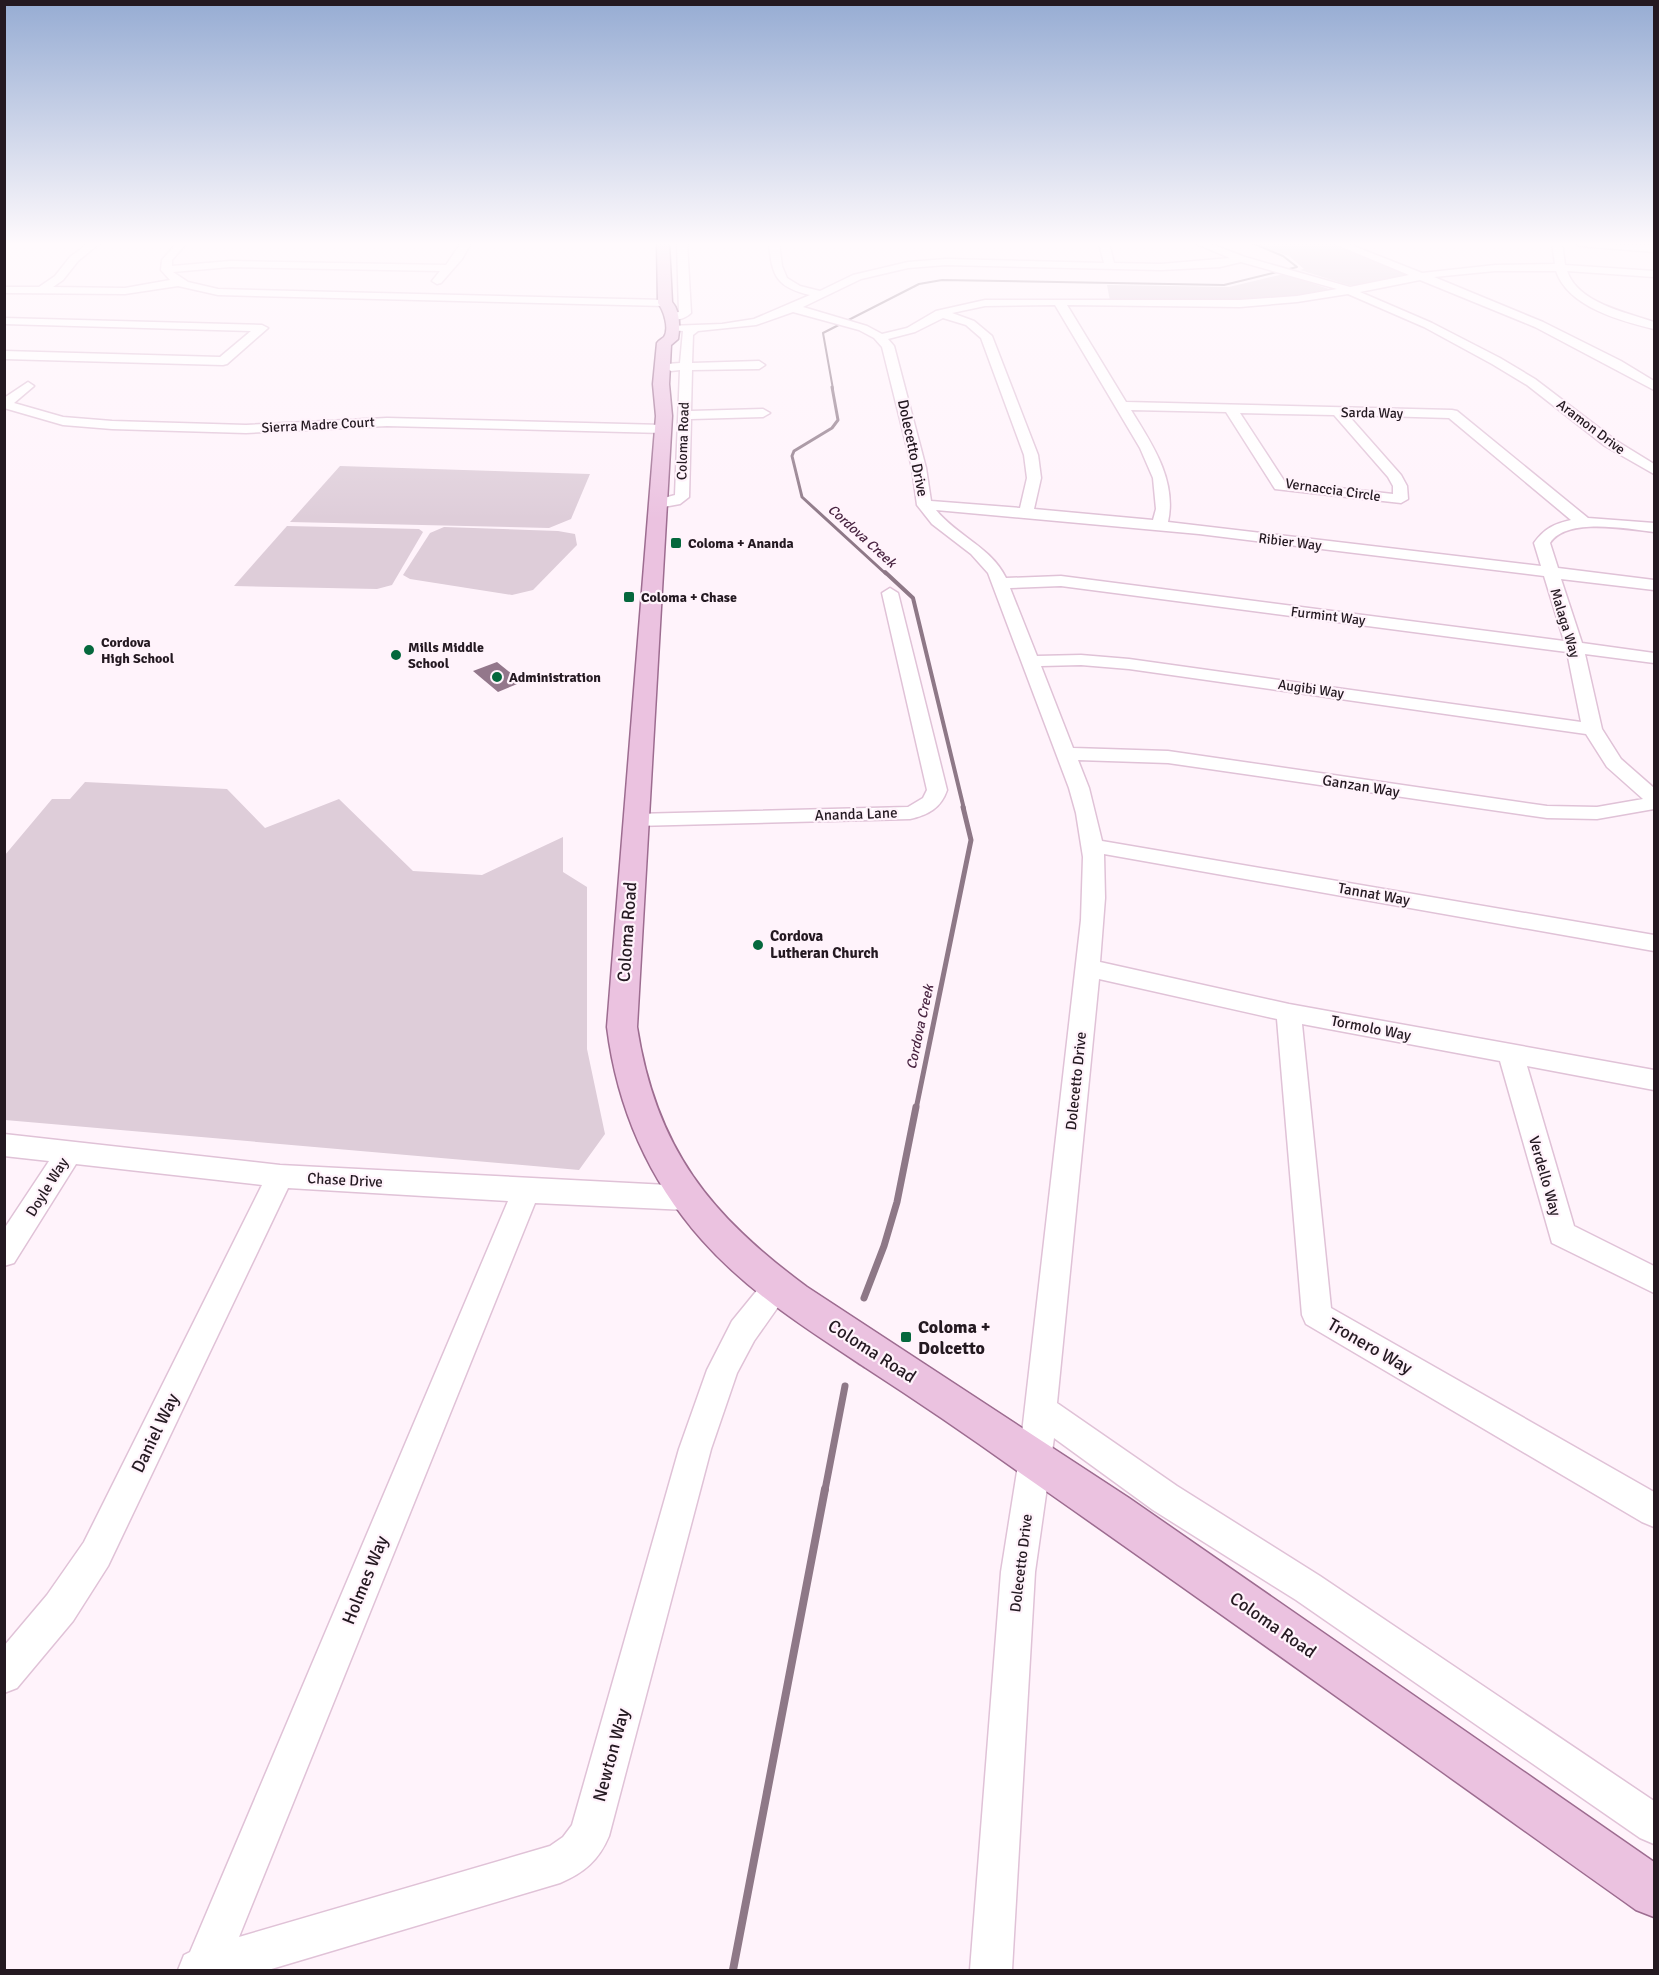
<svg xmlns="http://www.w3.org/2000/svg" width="1659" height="1975" font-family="Signika,sans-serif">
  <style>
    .green { fill: #decdd9 }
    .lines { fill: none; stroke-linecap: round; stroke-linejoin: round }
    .stream-far5 { stroke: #8e7887; stroke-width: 2 }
    .stream-far4 { stroke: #8e7887; stroke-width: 3 }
    .stream-far3 { stroke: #8e7887; stroke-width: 4 }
    .stream-far2 { stroke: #8e7887; stroke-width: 5 }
    .stream-far1 { stroke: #8e7887; stroke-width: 7 }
    .stream { stroke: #8e7887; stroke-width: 8 }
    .building { fill: #93778b }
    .minor-casing { stroke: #e0c2d7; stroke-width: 3 }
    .major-casing { stroke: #9d6c90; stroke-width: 3 }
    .minor { fill: #fff; fill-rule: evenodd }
    .major { fill: #ebc2e0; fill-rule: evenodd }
    .poi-dot { fill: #05683d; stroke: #fff3fb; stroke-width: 2 }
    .labels { text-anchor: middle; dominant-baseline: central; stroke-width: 4.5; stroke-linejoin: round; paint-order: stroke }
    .far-street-label { font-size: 14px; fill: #241921; stroke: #fff3fb }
    .far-water-label { font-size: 14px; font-style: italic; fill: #492441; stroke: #fff3fb }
    .far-poi-label { font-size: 14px; font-weight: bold; fill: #241921; stroke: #fff3fb; text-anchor: start }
    .street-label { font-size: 15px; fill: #241921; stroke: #fff3fb }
    .poi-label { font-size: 15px; font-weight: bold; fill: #241921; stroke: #fff3fb; text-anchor: start }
    .near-street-label { font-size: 18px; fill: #241921; stroke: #fff3fb }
    .near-poi-label { font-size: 18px; font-weight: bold; fill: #241921; stroke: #fff3fb; text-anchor: start }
  </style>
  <rect width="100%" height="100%" fill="#fff3fb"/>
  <g class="green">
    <path d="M1257,243H1328L1409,275L1356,286L1348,285L1300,270L1304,269L1289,256L1261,246Z"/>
    <path d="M1284,274L1332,290L1297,296L1255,300L1110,301L1107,285L1229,287Z"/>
    <path d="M340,466L590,474L571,519L549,528L290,522Z"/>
    <path d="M287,526L419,529L423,532L392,585L377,589L234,586Z"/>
    <path d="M444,527L558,531L575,534L577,545L533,590L512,595L410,579L403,575L430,533Z"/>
    <path d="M85,782L227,789L265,828L339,799L413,871L482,875L563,837V872L587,887V1049L605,1134L579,1170L5,1120V855L52,799H70Z"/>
  </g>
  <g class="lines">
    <path class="stream-far5" d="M833,389L823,333L919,284L942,280L1224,285L1297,267L1283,256L1252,243"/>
    <path class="stream-far4" d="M832,387L838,420L832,428L794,451L792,456L802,497L886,574"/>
    <path class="stream-far3" d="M885,572L913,598L964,809"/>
    <path class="stream-far2" d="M916,1109L971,840L963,807"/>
    <g class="stream-far1">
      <path d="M864,1298L884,1246L897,1202L916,1107"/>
      <path d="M825,1490L845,1386"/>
    </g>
    <path class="stream" d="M733,1970L825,1489"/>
  </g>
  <path class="building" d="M497,662L522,682L498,692L473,671Z"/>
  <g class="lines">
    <g class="minor-casing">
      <g id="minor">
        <path d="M89,243H100L78,261L63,280L53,287L125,288L170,280L161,270L162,260L177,243H187L172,260V266L230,261L446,265L461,243H471L462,259L441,283L437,284L432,281L440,271L230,267L173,272L188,282L218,289L665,300L671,303L665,306L218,295L178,286L125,294L4,293V287H39L55,276L70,257Z"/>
        <path d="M677,243H687L691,313C684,320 674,321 665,318V314L679,312Z"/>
        <path d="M769,243H779L782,266L787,278L800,286L820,291L853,275L908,262L946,259L1104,263L1099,243H1109L1114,263L1161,264L1230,258L1194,243H1208L1245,257L1350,287L1409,275L1332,243H1346L1422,273L1495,265L1555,264L1552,243H1562L1565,265L1654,271V277L1567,271C1578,303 1625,312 1654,322V329C1621,321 1568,307 1556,271H1495L1434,277L1543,322L1621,361L1654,381V390L1535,327L1420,280L1360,292L1432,323L1500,358L1535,379L1615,440L1654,464V474L1605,446L1527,385L1492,364L1424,327L1348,294L1297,302L1240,307L1067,305L1126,402L1452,410L1457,411L1588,518L1654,523V532C1627,529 1567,517 1550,543L1558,568L1654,580V590L1561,579L1582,643L1654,653V663L1585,654L1602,729L1621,759L1654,788V809L1597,819L1547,818L1168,763L1078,760L1089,788L1102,841L1654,935V951L1104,854L1105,898L1100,962L1289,1004L1654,1070V1090L1527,1066L1574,1226L1654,1266V1293L1552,1243L1500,1061L1302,1024L1331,1308L1654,1492V1527L1642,1522L1306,1324L1302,1315L1277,1019L1099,979L1057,1403L1177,1486L1320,1576L1654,1801V1844L1640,1838L1296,1600L1153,1510L1054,1438L1035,1572L1012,1970H970L1001,1572L1019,1459L1081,920L1083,857L1076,813L1069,788L988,573L971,554L932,524L917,505L912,468L882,347L874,338L859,330L793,312L756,325L698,331L693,335L692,363L759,361L765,365L759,369L692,370L691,411L763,409L770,413L763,417L691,419L689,497L680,504L658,508L651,504L653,501L675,495L680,370L671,371L665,367L667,364L680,363L683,331L669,330V326L722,324L754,319L810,295C776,287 772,276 769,243ZM1241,262L1337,289L1297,296L1240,300H985L936,311L907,328L882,334L867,326L803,307L861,279L908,268L946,265L1161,270L1220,267ZM1055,305L1140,448L1153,478L1156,509L1153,520L1034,509L1041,478L1038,455L992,336L974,321L952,313L985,306ZM943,318L966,325L981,338L1024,455L1027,478L1020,508L931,501L926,468L894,346L888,339L915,332ZM1131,410L1226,412L1275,489L1401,503L1408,499L1407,486L1401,475L1348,415L1449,418L1571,520C1554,524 1545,528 1534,543L1541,566L1168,522C1177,480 1152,444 1131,410ZM1240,413L1334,415L1388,477L1393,486V494L1285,482ZM936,510L1199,534L1544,576L1564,641L1061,576L1006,578C991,547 957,536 936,510ZM1061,586L1567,652L1581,722L1129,659L1081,655L1037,656L1010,588ZM1081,665L1129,669L1586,734L1607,767L1643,799L1597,807L1547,806L1168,751L1073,748L1041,666Z"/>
        <path d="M1574,243L1654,246V252L1579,246Z"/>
        <path d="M4,318L262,325L268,328L227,364L223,365L4,359V351L220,357L251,331L4,324Z"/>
        <path d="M28,382L34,386L14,403L63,417L112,421L246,425L387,418L663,425L670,429L663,433L387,426L246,433L112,429L63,425L4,408V398Z"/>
        <path d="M890,588L898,593L947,790C941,808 928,815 910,819L635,826L628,825L625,820L628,815L635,814L908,807L923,798L927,790L882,593Z"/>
        <path d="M4,1134L280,1165L687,1186L697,1190L701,1198L697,1206L687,1210L535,1203L239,1937L550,1846L563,1837L572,1825L679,1449L707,1370L732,1321L767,1278L777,1274L787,1278L792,1287L754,1341L737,1373L711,1449L609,1836C599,1860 584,1873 560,1883L268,1970H178L184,1955L190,1952L508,1201L288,1188L108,1566L73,1621L17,1688L4,1693V1646L47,1595L84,1542L262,1185L76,1164L14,1263L4,1266V1229L49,1161L4,1156Z"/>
      </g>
    </g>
    <g class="major-casing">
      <path id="major" d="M657,243H669L672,302C680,311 680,327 678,339L671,345L669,384L672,416L637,1027C656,1149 710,1215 807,1287L1129,1498L1654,1862V1917L1636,1910C1429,1763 1224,1615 1016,1470C967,1435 917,1401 866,1368C808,1330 748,1292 702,1240C648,1179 617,1107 607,1027L656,416L653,384L657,343C659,340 662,339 664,337C670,328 663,309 658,303Z"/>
    </g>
    <use href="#minor" class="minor"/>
    <use href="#major" class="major"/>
  </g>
  <linearGradient id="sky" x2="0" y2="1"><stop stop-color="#96acd3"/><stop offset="0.47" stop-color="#fffafd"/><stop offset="1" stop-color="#fffafd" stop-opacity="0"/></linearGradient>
  <rect width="1659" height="519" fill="url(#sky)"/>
  <g class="poi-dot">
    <rect x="670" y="537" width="12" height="12" rx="3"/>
    <rect x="623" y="591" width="12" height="12" rx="3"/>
    <circle cx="89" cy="650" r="6"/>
    <circle cx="396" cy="655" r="6"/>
    <circle cx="497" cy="677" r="6"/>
    <circle cx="758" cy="945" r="6"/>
    <rect x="900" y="1331" width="12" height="12" rx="3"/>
  </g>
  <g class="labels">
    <g class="far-street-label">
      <text transform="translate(1372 413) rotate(1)">Sarda Way</text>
      <text transform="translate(318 425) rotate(-3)">Sierra Madre Court</text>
      <text transform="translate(1591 427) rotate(37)">Aramon Drive</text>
      <text transform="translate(683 441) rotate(-88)">Coloma Road</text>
      <text transform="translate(1333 490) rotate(8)">Vernaccia Circle</text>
      <text transform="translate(1290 542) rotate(7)">Ribier Way</text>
      <text transform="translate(1328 616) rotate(7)">Furmint Way</text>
      <text transform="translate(1565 623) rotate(73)">Malaga Way</text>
      <text transform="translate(1311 689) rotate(8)">Augibi Way</text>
    </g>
    <g class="far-water-label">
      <text transform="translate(862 536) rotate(42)">Cordova Creek</text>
      <text transform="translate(920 1027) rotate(-78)">Cordova Creek</text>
    </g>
    <g class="far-poi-label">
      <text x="688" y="543">Coloma + Ananda</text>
      <text x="641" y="597">Coloma + Chase</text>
      <text x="101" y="642">Cordova<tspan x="101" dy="16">High School</tspan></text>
      <text x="408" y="647">Mills Middle<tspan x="408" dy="16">School</tspan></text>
      <text x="509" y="677">Administration</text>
    </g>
    <g class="street-label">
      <text transform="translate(913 448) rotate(78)">Dolecetto Drive</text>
      <text transform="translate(1361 786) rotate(9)">Ganzan Way</text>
      <text transform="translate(856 814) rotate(-2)">Ananda Lane</text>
      <text transform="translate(1374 894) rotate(10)">Tannat Way</text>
      <text transform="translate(1371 1028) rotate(11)">Tormolo Way</text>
      <text transform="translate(1076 1081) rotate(-84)">Dolecetto Drive</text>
      <text transform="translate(1545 1176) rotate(74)">Verdello Way</text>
      <text transform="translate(345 1180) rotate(3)">Chase Drive</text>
      <text transform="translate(47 1187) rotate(-58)">Doyle Way</text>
      <text transform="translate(1021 1563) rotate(-83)">Dolecetto Drive</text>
    </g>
    <g class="poi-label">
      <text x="770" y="936">Cordova<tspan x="770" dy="17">Lutheran Church</tspan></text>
    </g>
    <g class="near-street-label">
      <text transform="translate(627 932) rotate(-86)">Coloma Road</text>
      <text transform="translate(1370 1346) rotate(30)">Tronero Way</text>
      <text transform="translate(872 1351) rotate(33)">Coloma Road</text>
      <text transform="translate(155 1433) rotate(-64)">Daniel Way</text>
      <text transform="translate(365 1580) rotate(-68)">Holmes Way</text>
      <text transform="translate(1273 1625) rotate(35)">Coloma Road</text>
      <text transform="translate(611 1755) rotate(-75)">Newton Way</text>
    </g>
    <g class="near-poi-label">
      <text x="918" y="1327">Coloma +<tspan x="918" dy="21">Dolcetto</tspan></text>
    </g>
  </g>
  <rect width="1659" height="1975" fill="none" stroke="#241921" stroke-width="12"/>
</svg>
